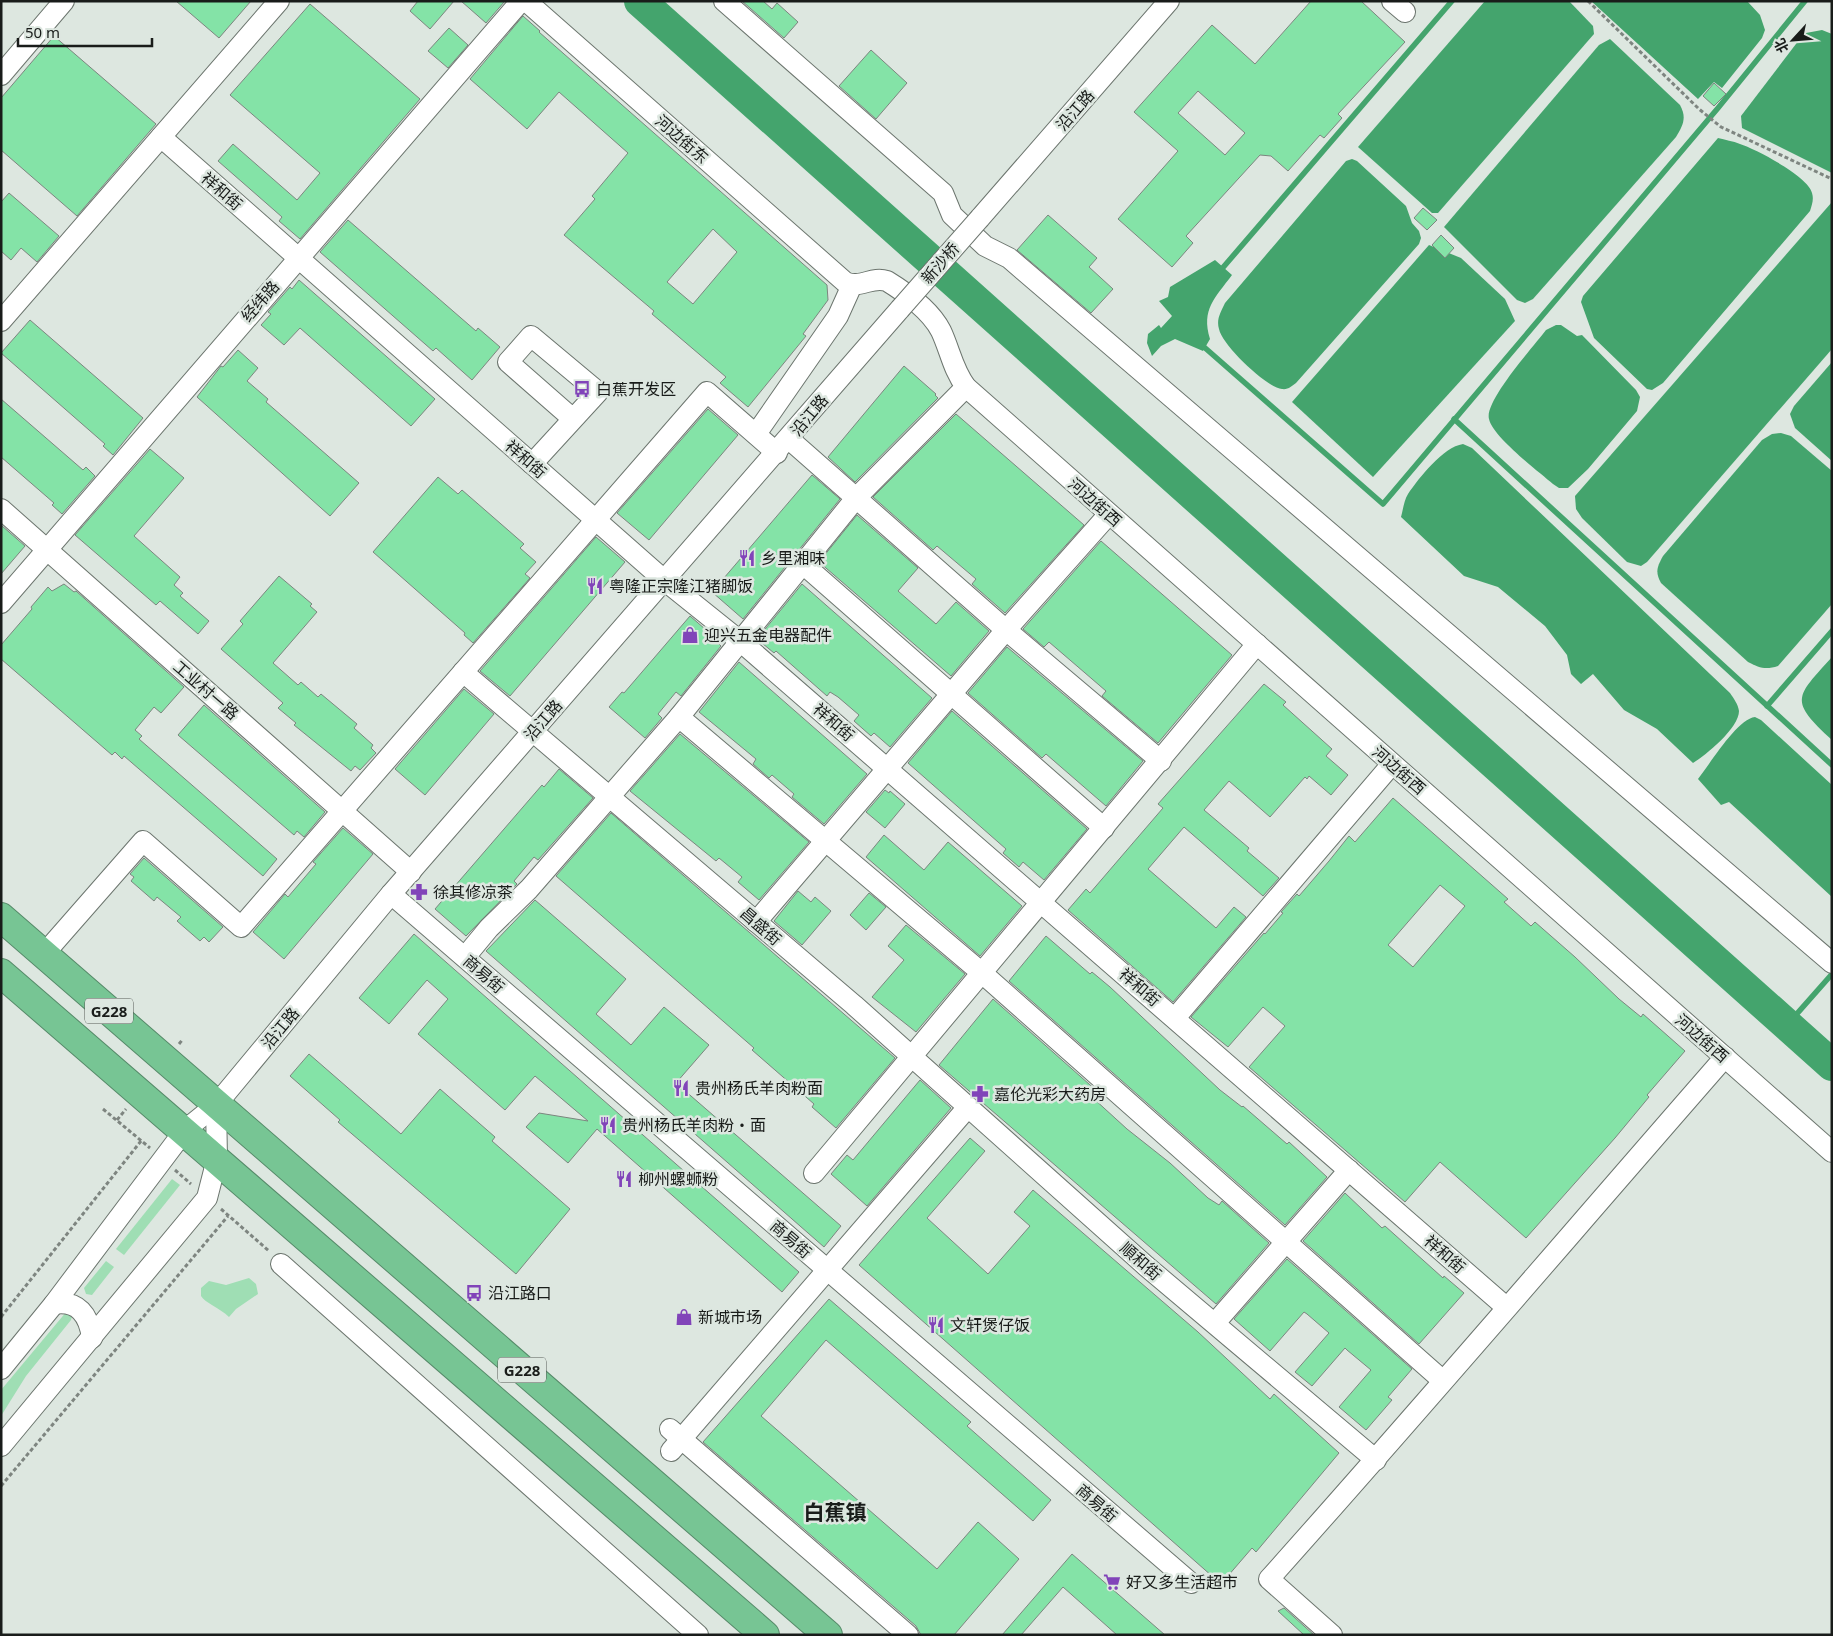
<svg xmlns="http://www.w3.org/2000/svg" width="1833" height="1636" font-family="'Noto Sans','Noto Sans SC',sans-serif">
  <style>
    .green { fill: #9fdeb4 }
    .water { fill: #44a46d }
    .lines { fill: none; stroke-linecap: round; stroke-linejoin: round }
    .stream { stroke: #44a46d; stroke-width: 5.5 }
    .river { stroke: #44a46d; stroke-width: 32 }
    .building { fill: #84e3a7; stroke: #7c867f; fill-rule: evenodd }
    .minor-casing { stroke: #6c756e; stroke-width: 22 }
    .highway-casing { stroke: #568a69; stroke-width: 30 }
    .path { stroke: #7e8580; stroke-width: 3; stroke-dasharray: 4 2.5; stroke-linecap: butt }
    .minor { stroke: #fff; stroke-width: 20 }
    .highway { stroke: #77c594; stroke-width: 28 }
    .minor-bridge-casing { stroke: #6c756e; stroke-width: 22; stroke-linecap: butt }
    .minor-bridge { stroke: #fff; stroke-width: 20 }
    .labels { text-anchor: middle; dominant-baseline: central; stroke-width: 5; stroke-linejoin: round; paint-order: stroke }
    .shield { fill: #dde7e0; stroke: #545955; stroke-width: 1 }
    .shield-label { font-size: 15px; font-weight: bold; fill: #191c1a }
    .street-label { font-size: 16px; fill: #191c1a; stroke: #dde7e0 }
    .poi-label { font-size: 16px; fill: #191c1a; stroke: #dde7e0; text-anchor: start }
    .district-label { font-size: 21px; font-weight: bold; fill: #191c1a; stroke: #dde7e0 }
  </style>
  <rect width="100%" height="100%" fill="#dde7e0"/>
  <g class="green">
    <path d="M172,1179L180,1185L124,1255L116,1249Z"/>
    <path d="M106,1261L114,1267L92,1295L86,1294L84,1288Z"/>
    <path d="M249,1278L256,1284L258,1294L236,1309L229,1317C220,1308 205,1303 201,1296V1288L209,1281L226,1285Z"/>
    <path d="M67,1311L72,1316L71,1320L26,1376L1,1416V1390Z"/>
  </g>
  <g class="water">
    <path d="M1485,1H1569L1593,26L1594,34L1438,213H1432L1358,147Z"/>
    <path d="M1591,1H1747L1760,15L1765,30L1762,38L1722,88L1714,82L1698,99Z"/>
    <path d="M1822,30L1832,34V173L1742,128L1741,116L1799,40L1806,33Z"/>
    <path d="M1610,39L1680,105C1687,118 1683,125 1676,137L1533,299L1525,303L1517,300L1444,227L1599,45Z"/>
    <path d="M1718,138C1725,140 1733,141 1740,144C1756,149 1809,177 1812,193C1814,199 1812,205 1810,211L1663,383L1652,390L1647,389L1594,338L1581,302L1583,296Z"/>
    <path d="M1352,159L1357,161L1406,206L1412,223L1419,231L1421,238L1419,244L1296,383C1292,386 1288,390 1282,389C1267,388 1222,345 1219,329C1216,319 1221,312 1225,303L1346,161Z"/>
    <path d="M1832,202V349L1647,562L1641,566L1627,562L1582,518L1576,509L1575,496Z"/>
    <path d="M1429,245L1461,258L1505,299L1515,321L1373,477L1292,402Z"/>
    <path d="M1215,260L1232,275C1215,298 1201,309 1210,339L1203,351L1175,339L1161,346L1152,356L1147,343L1148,334L1159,325L1161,328L1172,316L1159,301L1168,297L1170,287Z"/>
    <path d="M1556,325H1561L1577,336L1582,335L1636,390L1640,397L1637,411L1588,469L1568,488H1559L1553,484C1538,471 1493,437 1489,419C1484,401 1534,346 1546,330Z"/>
    <path d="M1832,362V461L1795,428L1790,414L1794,406Z"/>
    <path d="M1781,433L1791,436L1832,471V604L1778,666C1766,670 1759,668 1748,662L1661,583C1655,572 1657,567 1663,556L1762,440L1772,434Z"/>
    <path d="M1463,444L1472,448L1730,693C1734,699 1738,704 1739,711C1739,728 1706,755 1693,763L1657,729L1624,710L1593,674L1581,684L1571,674L1567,655L1545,626L1498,587L1464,576L1401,517C1403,510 1404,500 1408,494C1419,478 1443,447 1463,444Z"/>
    <path d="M1832,657V740C1789,700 1795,698 1832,657Z"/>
    <path d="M1755,717L1761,720L1832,785V897L1729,802L1721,805L1698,779C1710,764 1737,719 1755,717Z"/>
  </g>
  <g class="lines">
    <g class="stream">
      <path d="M1220,271L1452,1"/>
      <path d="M1204,347L1383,504L1718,108L1805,1"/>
      <path d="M1454,419L1832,765"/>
      <path d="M1767,706L1832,631"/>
      <path d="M1787,1025L1832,974"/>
    </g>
    <path class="river" d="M640,1L1832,1065"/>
  </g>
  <g class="building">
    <path d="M176,1H251L219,38Z"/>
    <path d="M418,1H454L430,29L410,11Z"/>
    <path d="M461,1H505L486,23Z"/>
    <path d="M742,1H763L772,9L777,3L798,22L784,38Z"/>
    <path d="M1311,1H1361L1405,42L1338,114L1342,118L1324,138L1320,135L1288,171L1271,156L1260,155L1186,236L1193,243L1172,267L1118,219L1178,151L1134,112L1212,25L1255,64ZM1198,91L1245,133L1225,155L1178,113Z"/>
    <path d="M310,4L420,99L300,239L279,221L282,217L218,161L233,144L297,200L320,173L230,95Z"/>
    <path d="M523,16L540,31L539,32L827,285L828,300L803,334L806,336L748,407L720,383L726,377L652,314L654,311L564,235L595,199L592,196L628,153L559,92L527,129L470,79ZM713,229L737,252L693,304L667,282Z"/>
    <path d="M449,28L468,45L448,68L428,51Z"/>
    <path d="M54,36L156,124L77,216L1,150V98Z"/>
    <path d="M871,50L907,83L876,119L839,86Z"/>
    <path d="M1714,83L1726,94L1714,106L1703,96Z"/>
    <path d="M9,193L59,236L37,262L21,248L11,260L1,251V202Z"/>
    <path d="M1423,208L1437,220L1427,230L1414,218Z"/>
    <path d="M1048,215L1097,258L1089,267L1113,289L1091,313L1017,250Z"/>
    <path d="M348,220L476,331L478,328L500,347L472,380L436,348L433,351L320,252Z"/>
    <path d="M1441,235L1454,248L1445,258L1432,245Z"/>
    <path d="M299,280L435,399L411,426L300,328L284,345L261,325L271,314L268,312L290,287L292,289Z"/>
    <path d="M30,320L143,418L113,455L103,446L105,444L1,353Z"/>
    <path d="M238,350L258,368L247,381L268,399L266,402L359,483L330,516L197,397L221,366L223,367Z"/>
    <path d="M904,366L936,394L935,395L938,398L855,482L828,457Z"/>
    <path d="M1,399L83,470L86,467L95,476L62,514L52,505L54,503L1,457Z"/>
    <path d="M708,409L738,435L649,540L617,513Z"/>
    <path d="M956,414L1084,525L1005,613L972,584L976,579L937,546L933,550L873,497Z"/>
    <path d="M150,449L184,478L134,536L180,577L174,585L183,593L180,596L209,621L198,634L160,601L156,605L75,535Z"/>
    <path d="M812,475L840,499L743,619L712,592Z"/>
    <path d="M438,477L458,494L462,490L524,544L520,548L536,562L525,574L530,578L473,643L464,635L465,633L373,552Z"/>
    <path d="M857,515L918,568L898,591L936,624L956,602L989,631L951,676L819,562Z"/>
    <path d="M1,525L25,546L1,574Z"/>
    <path d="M596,537L625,562L510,696L480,671Z"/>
    <path d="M1101,541L1232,655L1158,743L1102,696L1106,691L1049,642L1044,647L1023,629Z"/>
    <path d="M279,576L312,604L310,606L317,612L273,663L298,685L301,682L318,697L321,694L357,724L354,728L373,745L371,748L376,753L360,770L355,766L351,771L294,725L296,723L278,708L283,703L221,649L243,624L240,621Z"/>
    <path d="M64,584L74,592L76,591L184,687L161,713L154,707L135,730L142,736L139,739L277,859L263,876L124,756L122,759L115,752L112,755L1,659V645L32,609L31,607L48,587L52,591Z"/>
    <path d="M802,584L932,698L890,747L874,733L871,736L854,721L859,715L838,697L830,692L827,696L776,651L774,653L757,639Z"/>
    <path d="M690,616L720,642L719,644L721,646L681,696L676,692L658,714L662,718L645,738L609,707L622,692L624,693Z"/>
    <path d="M1007,647L1143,761L1106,806L1046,754L1042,758L968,693Z"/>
    <path d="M739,662L867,774L824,824L792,797L794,794L772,775L769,778L753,764L756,759L699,712Z"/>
    <path d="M1264,684L1286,702L1283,705L1332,749L1326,756L1348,775L1331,795L1309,776L1307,779L1305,777L1270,817L1229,781L1204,810L1249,848L1247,851L1279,878L1263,896L1184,827L1148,869L1216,928L1234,907L1246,917L1173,1002L1068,910L1086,889L1090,893L1163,808L1158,804Z"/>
    <path d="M464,689L494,714L425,795L395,769Z"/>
    <path d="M204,705L325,812L304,837L297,831L294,835L178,735Z"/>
    <path d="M952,711L1087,829L1044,880L1023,862L1019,867L1003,853L1006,849L908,763Z"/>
    <path d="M680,734L809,842L759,900L738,882L742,877L719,858L716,861L630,791Z"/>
    <path d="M559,769L593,798L538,860L534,857L514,881L517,884L466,936L435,909L542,785L544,787Z"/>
    <path d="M885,790L889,793L890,791L905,804L885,828L866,812Z"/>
    <path d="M1393,798L1508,899L1504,902L1531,926L1535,922L1575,957L1619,999L1641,1017L1643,1014L1685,1051L1647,1095L1649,1097L1615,1138L1526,1238L1440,1162L1405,1202L1249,1067L1285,1026L1263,1007L1228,1047L1191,1017L1264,933L1265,934L1283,913L1281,912L1297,894L1299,896L1329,861L1349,836L1355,842ZM1440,885L1465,906L1413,967L1388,945Z"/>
    <path d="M611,813L895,1058L836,1128L812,1107L814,1104L752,1050L754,1048L556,876Z"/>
    <path d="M343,828L373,854L284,959L253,932L285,894L288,897L316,864L313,862Z"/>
    <path d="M884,835L924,870L948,842L1022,906L980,956L866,857Z"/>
    <path d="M144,858L223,927L209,942L204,937L200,941L177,921L181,917L157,897L154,901L131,881L134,877L130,874Z"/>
    <path d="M798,891L811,902L815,897L831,911L802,945L774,921Z"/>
    <path d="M869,893L886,907L866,930L850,915Z"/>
    <path d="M535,900L626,979L596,1014L631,1045L664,1007L709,1045L676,1083L841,1226L824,1247L486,951Z"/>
    <path d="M906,925L965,974L916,1032L872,997L904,960L888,946Z"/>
    <path d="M414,934L799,1272L782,1292L597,1129L568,1163L526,1127L539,1113L588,1121L535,1076L505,1110L418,1034L448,999L427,980L389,1024L359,998Z"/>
    <path d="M1046,936L1090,974L1092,972L1110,987L1220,1090L1242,1107L1243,1106L1287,1144L1289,1142L1327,1177L1285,1225L1009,981Z"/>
    <path d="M993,999L1098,1092L1093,1098L1127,1129L1170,1163L1208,1198L1219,1205L1222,1201L1269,1243L1216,1304L939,1065Z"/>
    <path d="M309,1054L401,1134L440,1089L495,1137L492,1141L570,1209L516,1274L338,1122L340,1120L290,1076Z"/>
    <path d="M920,1080L951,1108L867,1206L831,1174L847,1155L853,1160Z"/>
    <path d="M970,1138L985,1151L927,1218L988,1274L1030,1226L1014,1212L1033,1190L1198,1332L1270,1399L1274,1394L1339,1453L1256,1552L1252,1548L1221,1584L859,1265Z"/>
    <path d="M1345,1193L1382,1228L1385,1226L1443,1278L1444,1276L1464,1293L1419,1344L1303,1241Z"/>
    <path d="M1287,1259L1412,1369L1388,1397L1392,1400L1366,1430L1339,1407L1371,1370L1347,1350L1345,1348L1312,1386L1295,1372L1329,1333L1307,1314L1304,1312L1270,1351L1234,1319Z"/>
    <path d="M829,1299L971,1422L967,1426L1051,1500L1033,1521L826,1340L761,1416L937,1569L978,1522L1019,1559L954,1635H921L916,1626L703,1442Z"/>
    <path d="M1072,1554L1165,1635H1117L1063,1587L1021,1635H1002Z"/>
    <path d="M1284,1608L1314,1635H1304L1278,1611Z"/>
  </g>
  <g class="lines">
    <g class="minor-casing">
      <g id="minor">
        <path d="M526,1L845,282C861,289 871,276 887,281C905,292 931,311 941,331C950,350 953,370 966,387L1832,1152"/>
        <path d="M724,1L943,193L952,215L985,246L1009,258L1832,963"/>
        <path d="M1392,1L1405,12"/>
        <path d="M1,75L64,1"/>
        <path d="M161,137L664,580L740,641L1506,1307"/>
        <path d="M980,218L1169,1"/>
        <path d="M1,321L279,1"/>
        <path d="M756,434L838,316L852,285"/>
        <path d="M789,439L1006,630L1161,761"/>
        <path d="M532,464L598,392L531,336L508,362L573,419"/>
        <path d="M1,509L411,872"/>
        <path d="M803,564L1104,828"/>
        <path d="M1,603L521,1"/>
        <path d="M463,672L854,1005L1146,1266L1376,1460"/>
        <path d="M679,717L982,973L1442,1380"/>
        <path d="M391,894L1191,1583"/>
        <path d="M756,922L1006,630L1109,514"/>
        <path d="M44,954L143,841L241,927L707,392L777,453"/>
        <path d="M465,957L489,928L529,889L679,717L856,498L966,387"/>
        <path d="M1175,1018L1392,764"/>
        <path d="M814,1173L1257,644"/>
        <path d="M281,1264L698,1635"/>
        <path d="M54,1304C78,1300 89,1315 92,1338"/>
        <path d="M1215,1323L1349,1170"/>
        <path d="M1,1369L54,1304L185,1130L216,1105L391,894L900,309"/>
        <path d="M670,1429L908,1635"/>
        <path d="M1,1446L207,1198L217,1159L216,1105"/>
        <path d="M671,1451L968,1107"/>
        <path d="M1332,1635L1269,1579C1423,1407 1573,1231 1725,1057"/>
      </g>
    </g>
    <g class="highway-casing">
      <g id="highway">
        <path d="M1,917L828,1635"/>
        <path d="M1,973L765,1635"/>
      </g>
    </g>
    <g class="path">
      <path d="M1588,1L1699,109L1721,127L1832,179"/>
      <path d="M179,1044L183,1039"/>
      <path d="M103,1109L150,1148"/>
      <path d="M117,1120L126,1109"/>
      <path d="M175,1170L191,1184"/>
      <path d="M221,1209L269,1251"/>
      <path d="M1,1317L141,1141"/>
      <path d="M1,1486L228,1216"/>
    </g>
    <use href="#minor" class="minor"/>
    <use href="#highway" class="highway"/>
    <g class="minor-bridge-casing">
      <path id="minor-bridge" d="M900,309L980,218"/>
    </g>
    <use href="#minor-bridge" class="minor-bridge"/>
  </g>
  <defs>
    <g id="bus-bare" transform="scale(1.35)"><path d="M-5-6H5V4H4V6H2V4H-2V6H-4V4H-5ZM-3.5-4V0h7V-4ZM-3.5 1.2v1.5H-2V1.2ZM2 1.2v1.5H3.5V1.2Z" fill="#8144b9" stroke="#dde7e0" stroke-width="2.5" paint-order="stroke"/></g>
    <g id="restaurant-bare" transform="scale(1.35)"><path d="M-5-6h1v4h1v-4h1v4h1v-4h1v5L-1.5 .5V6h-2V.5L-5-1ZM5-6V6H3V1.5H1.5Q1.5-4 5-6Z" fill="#8144b9" stroke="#dde7e0" stroke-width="2.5" paint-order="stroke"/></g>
    <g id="shop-bare" transform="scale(1.35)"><path d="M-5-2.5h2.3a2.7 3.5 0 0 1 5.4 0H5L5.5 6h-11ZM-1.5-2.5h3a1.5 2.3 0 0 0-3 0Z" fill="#8144b9" stroke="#dde7e0" stroke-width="2.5" paint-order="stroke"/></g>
    <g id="pharmacy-bare" transform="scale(1.35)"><path d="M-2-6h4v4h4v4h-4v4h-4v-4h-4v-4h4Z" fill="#8144b9" stroke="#dde7e0" stroke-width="2.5" paint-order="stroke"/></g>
    <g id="supermarket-bare" transform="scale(1.35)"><path d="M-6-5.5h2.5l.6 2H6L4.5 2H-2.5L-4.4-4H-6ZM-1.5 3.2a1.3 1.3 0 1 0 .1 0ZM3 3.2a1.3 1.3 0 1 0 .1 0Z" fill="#8144b9" stroke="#dde7e0" stroke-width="2.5" paint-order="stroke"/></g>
  </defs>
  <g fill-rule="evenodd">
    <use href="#bus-bare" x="582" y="389"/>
    <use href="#restaurant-bare" x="747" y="558"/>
    <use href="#restaurant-bare" x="595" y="586"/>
    <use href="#shop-bare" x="690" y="635"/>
    <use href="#pharmacy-bare" x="419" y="892"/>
    <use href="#restaurant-bare" x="681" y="1088"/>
    <use href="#pharmacy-bare" x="980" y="1094"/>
    <use href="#restaurant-bare" x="608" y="1125"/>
    <use href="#restaurant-bare" x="624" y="1179"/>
    <use href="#bus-bare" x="474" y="1293"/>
    <use href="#shop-bare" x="684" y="1317"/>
    <use href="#restaurant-bare" x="936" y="1325"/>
    <use href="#supermarket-bare" x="1112" y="1582"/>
  </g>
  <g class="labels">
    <g class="shield">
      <rect x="85" y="998.5" width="48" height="25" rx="4"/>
      <rect x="498" y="1357.5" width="48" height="25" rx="4"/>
    </g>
    <g class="shield-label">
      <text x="109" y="1011">G228</text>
      <text x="522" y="1370">G228</text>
    </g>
    <g class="street-label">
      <text transform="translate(1075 110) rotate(-49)">沿江路</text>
      <text transform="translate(682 139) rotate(41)">河边街东</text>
      <text transform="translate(222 191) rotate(41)">祥和街</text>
      <text transform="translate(940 263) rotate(-49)">新沙桥</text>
      <text transform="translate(260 301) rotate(-49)">经纬路</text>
      <text transform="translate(809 415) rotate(-50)">沿江路</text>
      <text transform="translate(526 459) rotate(41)">祥和街</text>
      <text transform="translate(1095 502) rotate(41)">河边街西</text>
      <text transform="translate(206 690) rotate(41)">工业村一路</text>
      <text transform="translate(543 720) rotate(-49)">沿江路</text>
      <text transform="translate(834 722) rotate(41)">祥和街</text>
      <text transform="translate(1399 770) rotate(41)">河边街西</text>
      <text transform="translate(761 926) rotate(41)">昌盛街</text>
      <text transform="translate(484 974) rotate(41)">商易街</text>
      <text transform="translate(1140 987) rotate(41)">祥和街</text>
      <text transform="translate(280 1028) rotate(-50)">沿江路</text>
      <text transform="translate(1702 1038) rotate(41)">河边街西</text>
      <text transform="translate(791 1239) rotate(41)">商易街</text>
      <text transform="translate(1445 1254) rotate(41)">祥和街</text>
      <text transform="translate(1141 1261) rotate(41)">順和街</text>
      <text transform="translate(1097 1503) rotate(41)">商易街</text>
    </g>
    <g class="poi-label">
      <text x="596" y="389">白蕉开发区</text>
      <text x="761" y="558">乡里湘味</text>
      <text x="609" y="586">粤隆正宗隆江猪脚饭</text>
      <text x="704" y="635">迎兴五金电器配件</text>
      <text x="433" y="892">徐其修凉茶</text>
      <text x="695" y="1088">贵州杨氏羊肉粉面</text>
      <text x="994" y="1094">嘉伦光彩大药房</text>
      <text x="622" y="1125">贵州杨氏羊肉粉・面</text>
      <text x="638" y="1179">柳州螺蛳粉</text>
      <text x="488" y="1293">沿江路口</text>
      <text x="698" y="1317">新城市场</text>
      <text x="950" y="1325">文轩煲仔饭</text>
      <text x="1126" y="1582">好又多生活超市</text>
    </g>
    <g class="district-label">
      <text x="835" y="1512">白蕉镇</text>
    </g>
  </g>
  <rect width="1833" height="1636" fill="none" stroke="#191c1a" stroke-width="5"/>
  <g transform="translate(1793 40) rotate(244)" stroke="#dde7e0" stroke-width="4" paint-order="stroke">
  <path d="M0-4L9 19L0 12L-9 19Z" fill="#191c1a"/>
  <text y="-8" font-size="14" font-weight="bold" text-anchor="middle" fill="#191c1a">北</text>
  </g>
  <path d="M18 38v8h134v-8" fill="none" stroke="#191c1a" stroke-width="2.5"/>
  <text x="25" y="38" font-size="15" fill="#191c1a" stroke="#dde7e0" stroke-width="4" paint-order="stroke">50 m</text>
</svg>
